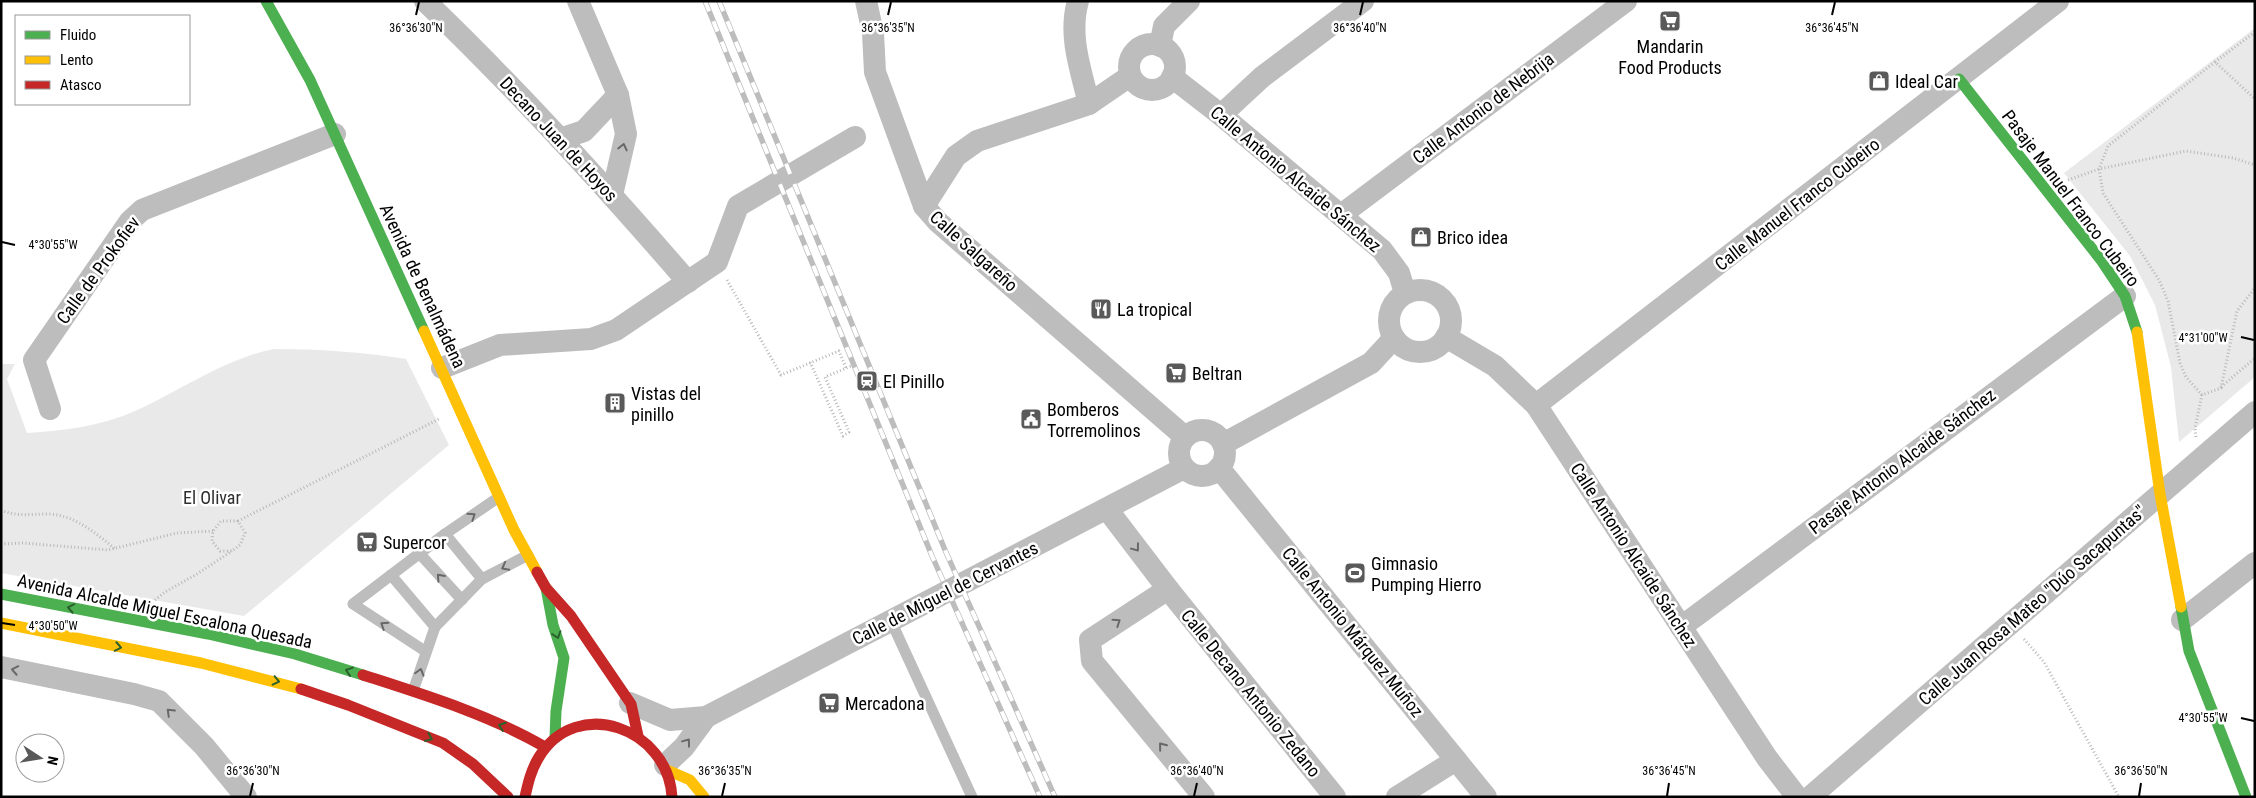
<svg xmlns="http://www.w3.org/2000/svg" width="2256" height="798" font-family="'Roboto Condensed',sans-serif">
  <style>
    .green { fill: #e9e9e9 }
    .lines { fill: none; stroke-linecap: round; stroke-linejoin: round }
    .path { stroke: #b8b8b8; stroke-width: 3; stroke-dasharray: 1 2.5; stroke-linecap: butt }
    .lane { stroke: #bdbdbd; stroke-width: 11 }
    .street { stroke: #bdbdbd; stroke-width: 22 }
    .fast { stroke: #4caf50; stroke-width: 11 }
    .slow { stroke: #ffc107; stroke-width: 11 }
    .jam { stroke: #c62828; stroke-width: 11 }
    .rail-casing { stroke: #bdbdbd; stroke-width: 5.5 }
    .rail { stroke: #fff; stroke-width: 4; stroke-dasharray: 11; stroke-linecap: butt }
    .oneway { stroke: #686868 }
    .oneway2 { stroke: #2a602c }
    .ticks { fill: none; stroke: #000; stroke-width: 2 }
    .labels { text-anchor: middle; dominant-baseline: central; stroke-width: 5; stroke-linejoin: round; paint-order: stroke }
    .poi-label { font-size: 18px; fill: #000; stroke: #fff; text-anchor: start }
    .street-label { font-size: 18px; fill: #000; stroke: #fff }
    .park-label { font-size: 18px; fill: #2e2e2e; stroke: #fff }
    .ticks-label { font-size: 12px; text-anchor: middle; fill: #000; stroke: #fff; stroke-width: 5; stroke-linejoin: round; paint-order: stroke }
  </style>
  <rect width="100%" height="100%" fill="#fff"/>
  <g class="green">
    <path d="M2255,28V377L2179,442L2171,367L2155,305L2130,256L2064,173Z"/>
    <path d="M274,349C319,349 362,352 406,359L449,445L244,616L1,573V364H15L7,379L27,433C64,431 101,426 135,411C182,390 224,359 274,349Z"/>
  </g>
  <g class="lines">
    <g class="path">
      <path d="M2255,32L2215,62L2255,99"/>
      <path d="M2068,180L2099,169L2186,151L2233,158L2255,165"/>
      <path d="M727,280L781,375L839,351L846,368"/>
      <path d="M810,362L843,436L849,432L825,377L851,366"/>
      <path d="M2221,387L2255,358"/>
      <path d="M2202,395L2186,377L2180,363L2168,301L2159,280L2103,193L2099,169L2108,146L2215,62"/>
      <path d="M2196,437L2195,428L2202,395L2221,388L2237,311L2255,288"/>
      <path d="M1,510C17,517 30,514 47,514C73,514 96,533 115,549"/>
      <path d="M238,521H221L213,531L212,541L220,551H232L240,545L245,533L238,521L439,419"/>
      <path d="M1,544L23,543L108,550L177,533L213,531"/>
      <path d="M155,600L165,592L197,574L232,551"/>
      <path d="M2024,639L2044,662L2119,797"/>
    </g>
    <g class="lane">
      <path d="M445,534L482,579"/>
      <path d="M419,553L462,600"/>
      <path d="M391,575L435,627"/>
      <path d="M891,621L972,797"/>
      <path d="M425,651L353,604L445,534L499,497"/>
      <path d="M413,691L435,627L482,579L528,555"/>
    </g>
    <g class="street">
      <path d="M425,1C518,90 604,185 688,282"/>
      <path d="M578,1L618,95L626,134L612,195"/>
      <path d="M866,1L873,33L875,72L924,206L938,222L1185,437"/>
      <path d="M1078,1C1068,36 1081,70 1089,104"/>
      <circle cx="1152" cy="67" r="23"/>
      <path d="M1160,46L1164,26L1189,1"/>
      <path d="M1172,77L1221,115L1382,250L1399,273L1405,293"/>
      <path d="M1221,115L1262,77L1363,1"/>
      <path d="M560,139L584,131L618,95"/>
      <path d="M924,206L956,156L977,141L1089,104L1130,76"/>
      <path d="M1341,215L1626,1"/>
      <circle cx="1420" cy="321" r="31"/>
      <path d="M1446,337L1495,366L1536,405L1767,758L1797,797"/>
      <path d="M442,368L500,345L591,339L616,330L717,262L738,206L855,137"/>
      <path d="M1536,405L2058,1"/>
      <path d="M50,409L34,360L130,221L142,210L335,134"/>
      <circle cx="1202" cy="453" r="23"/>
      <path d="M1223,444L1371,363L1394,338"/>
      <path d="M1219,468L1486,797"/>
      <path d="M1107,509L1168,589L1335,797"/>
      <path d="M1168,589L1090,640L1092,661L1204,797"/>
      <path d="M2182,620L2255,563"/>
      <path d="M1681,627L2125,296"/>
      <path d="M1,667L134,694L159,701L204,746L246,797"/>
      <path d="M630,703L670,720L706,717L1184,468"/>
      <path d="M665,765L684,747L706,717"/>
      <path d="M1397,797L1456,760"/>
      <path d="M1810,797L2255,412"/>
    </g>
    <g class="fast">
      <path d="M266,1L310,80L424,331"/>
      <path d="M1959,79L2101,260L2125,296L2137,332"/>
      <path d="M546,588L553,625L564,658L556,711L555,738"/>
      <path d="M1,594L208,634L295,654L363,675"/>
      <path d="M2181,607L2189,651L2246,797"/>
    </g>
    <g class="slow">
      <path d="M424,331L514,530L537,572"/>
      <path d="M2137,332L2160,494L2181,607"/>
      <path d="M1,623L201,663L301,689"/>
      <path d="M667,770L690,780L704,797"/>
    </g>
    <g class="jam">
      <path d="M537,572L546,588L571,616L631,704L638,736"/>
      <path d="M363,675C425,695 490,715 545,747"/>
      <path d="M301,689L348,705L443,743L473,764L508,797"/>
      <path d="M525,797C528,783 531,770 539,757C577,695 668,728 672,797"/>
    </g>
    <g class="rail-casing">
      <g id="rail">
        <path d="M705,1L932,556L1040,797"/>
        <path d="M719,1L945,550L1055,797"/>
      </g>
    </g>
    <use href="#rail" class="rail"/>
  </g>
  <defs><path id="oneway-chevron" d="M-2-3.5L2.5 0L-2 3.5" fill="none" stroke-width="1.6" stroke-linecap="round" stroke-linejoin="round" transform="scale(1.25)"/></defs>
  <g class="oneway">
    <use href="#oneway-chevron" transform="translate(623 147) rotate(-77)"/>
    <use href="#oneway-chevron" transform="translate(472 516) rotate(-34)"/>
    <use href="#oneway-chevron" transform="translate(1136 548) rotate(53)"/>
    <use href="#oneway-chevron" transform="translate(505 567) rotate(152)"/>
    <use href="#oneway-chevron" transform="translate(440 577) rotate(-132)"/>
    <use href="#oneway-chevron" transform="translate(1117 622) rotate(-34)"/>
    <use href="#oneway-chevron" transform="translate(384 625) rotate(-147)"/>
    <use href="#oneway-chevron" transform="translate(15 670) rotate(-169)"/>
    <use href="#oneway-chevron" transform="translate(420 672) rotate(-74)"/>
    <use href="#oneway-chevron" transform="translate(170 712) rotate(-136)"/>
    <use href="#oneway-chevron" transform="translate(687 742) rotate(-53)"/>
    <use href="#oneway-chevron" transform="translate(1162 746) rotate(-129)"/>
  </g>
  <g class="oneway2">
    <use href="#oneway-chevron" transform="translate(71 608) rotate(-169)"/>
    <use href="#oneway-chevron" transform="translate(557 635) rotate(72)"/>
    <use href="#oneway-chevron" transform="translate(118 647) rotate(11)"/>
    <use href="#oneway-chevron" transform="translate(349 671) rotate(-162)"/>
    <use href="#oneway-chevron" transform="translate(276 681) rotate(13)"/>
    <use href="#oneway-chevron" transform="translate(502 726) rotate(-160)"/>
    <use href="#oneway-chevron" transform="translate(429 738) rotate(23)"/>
  </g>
  <path class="ticks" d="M416,15L419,2M888,15L891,2M1360,15L1363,2M1832,15L1835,2M2,242L15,245M2241,337L2254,340M2,623L15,625M2241,718L2254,721M250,796L253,783M722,796L725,783M1194,796L1197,783M1667,796L1669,783M2139,796L2141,783"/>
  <defs>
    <g id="supermarket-square" transform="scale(1.125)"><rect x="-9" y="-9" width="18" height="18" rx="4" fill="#595959" stroke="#fff"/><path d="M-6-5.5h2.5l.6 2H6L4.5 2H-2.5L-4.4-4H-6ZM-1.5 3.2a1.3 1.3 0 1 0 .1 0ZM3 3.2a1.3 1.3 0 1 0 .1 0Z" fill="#fff"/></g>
    <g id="shop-square" transform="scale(1.125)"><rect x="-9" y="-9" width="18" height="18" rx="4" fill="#595959" stroke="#fff"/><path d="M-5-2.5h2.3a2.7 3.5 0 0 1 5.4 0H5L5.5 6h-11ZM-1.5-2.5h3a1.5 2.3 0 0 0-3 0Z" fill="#fff"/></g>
    <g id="restaurant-square" transform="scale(1.125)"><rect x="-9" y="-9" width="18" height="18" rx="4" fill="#595959" stroke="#fff"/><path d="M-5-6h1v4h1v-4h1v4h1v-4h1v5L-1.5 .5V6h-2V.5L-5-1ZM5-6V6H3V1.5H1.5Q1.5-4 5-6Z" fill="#fff"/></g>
    <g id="station-square" transform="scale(1.125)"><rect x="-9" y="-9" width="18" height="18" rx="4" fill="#595959" stroke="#fff"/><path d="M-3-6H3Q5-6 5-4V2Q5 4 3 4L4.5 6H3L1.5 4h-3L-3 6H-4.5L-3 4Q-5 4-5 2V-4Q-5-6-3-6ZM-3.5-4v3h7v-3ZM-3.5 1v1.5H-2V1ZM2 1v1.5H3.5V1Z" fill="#fff"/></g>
    <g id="building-square" transform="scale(1.125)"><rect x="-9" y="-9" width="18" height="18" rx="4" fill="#595959" stroke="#fff"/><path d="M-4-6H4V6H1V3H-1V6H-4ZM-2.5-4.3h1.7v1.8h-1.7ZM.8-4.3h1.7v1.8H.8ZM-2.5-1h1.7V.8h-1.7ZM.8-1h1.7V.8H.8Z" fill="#fff"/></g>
    <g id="civic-square" transform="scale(1.125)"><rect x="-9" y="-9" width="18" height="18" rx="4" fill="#595959" stroke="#fff"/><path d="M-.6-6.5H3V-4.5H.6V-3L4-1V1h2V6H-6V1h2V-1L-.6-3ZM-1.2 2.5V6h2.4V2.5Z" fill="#fff"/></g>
    <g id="stadium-square" transform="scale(1.125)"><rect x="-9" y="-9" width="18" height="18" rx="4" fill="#595959" stroke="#fff"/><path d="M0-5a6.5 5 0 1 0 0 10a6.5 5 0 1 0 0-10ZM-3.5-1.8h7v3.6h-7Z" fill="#fff"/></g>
  </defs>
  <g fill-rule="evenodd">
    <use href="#supermarket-square" x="1670" y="21"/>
    <use href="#shop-square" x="1879" y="81"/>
    <use href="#shop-square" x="1421" y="237"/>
    <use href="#restaurant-square" x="1101" y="309"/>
    <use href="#supermarket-square" x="1176" y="373"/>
    <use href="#station-square" x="867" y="381"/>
    <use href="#building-square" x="615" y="403"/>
    <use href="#civic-square" x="1031" y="419"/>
    <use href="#supermarket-square" x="367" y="542"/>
    <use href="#stadium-square" x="1355" y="573"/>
    <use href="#supermarket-square" x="829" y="703"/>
  </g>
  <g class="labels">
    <g class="poi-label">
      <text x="1670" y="46" text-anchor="middle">Mandarin<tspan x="1670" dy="21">Food Products</tspan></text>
      <text x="1895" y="81">Ideal Car</text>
      <text x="1437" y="237">Brico idea</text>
      <text x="1117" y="309">La tropical</text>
      <text x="1192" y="373">Beltran</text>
      <text x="883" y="381">El Pinillo</text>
      <text x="631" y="393">Vistas del<tspan x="631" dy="21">pinillo</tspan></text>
      <text x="1047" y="409">Bomberos<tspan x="1047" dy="21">Torremolinos</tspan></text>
      <text x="383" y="542">Supercor</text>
      <text x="1371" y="563">Gimnasio<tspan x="1371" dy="21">Pumping Hierro</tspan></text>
      <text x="845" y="703">Mercadona</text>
    </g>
    <g class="street-label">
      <text transform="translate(1483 108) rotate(-37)">Calle Antonio de Nebrija</text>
      <text transform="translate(559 139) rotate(47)">Decano Juan de Hoyos</text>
      <text transform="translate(1296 179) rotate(40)">Calle Antonio Alcaide Sánchez</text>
      <text transform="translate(2071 198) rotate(53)">Pasaje Manuel Franco Cubeiro</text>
      <text transform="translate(1797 204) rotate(-38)">Calle Manuel Franco Cubeiro</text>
      <text transform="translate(974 251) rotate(42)">Calle Salgareño</text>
      <text transform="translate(98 270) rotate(-54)">Calle de Prokofiev</text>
      <text transform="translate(423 286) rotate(65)">Avenida de Benalmádena</text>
      <text transform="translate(1902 461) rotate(-37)">Pasaje Antonio Alcaide Sánchez</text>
      <text transform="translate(1634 555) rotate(57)">Calle Antonio Alcaide Sánchez</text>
      <text transform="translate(945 593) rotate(-27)">Calle de Miguel de Cervantes</text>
      <text transform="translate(2032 605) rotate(-41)">Calle Juan Rosa Mateo "Dúo Sacapuntas"</text>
      <text transform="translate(165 611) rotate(12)">Avenida Alcalde Miguel Escalona Quesada</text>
      <text transform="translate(1353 632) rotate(51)">Calle Antonio Márquez Muñoz</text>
      <text transform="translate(1251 693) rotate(51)">Calle Decano Antonio Zedano</text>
    </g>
    <g class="park-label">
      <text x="212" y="497">El Olivar</text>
    </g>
  </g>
  <g class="ticks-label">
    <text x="416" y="32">36°36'30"N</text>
    <text x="888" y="32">36°36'35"N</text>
    <text x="1360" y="32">36°36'40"N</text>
    <text x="1832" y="32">36°36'45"N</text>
    <text x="53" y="249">4°30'55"W</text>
    <text x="2203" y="342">4°31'00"W</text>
    <text x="53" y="630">4°30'50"W</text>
    <text x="2203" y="722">4°30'55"W</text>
    <text x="253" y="775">36°36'30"N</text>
    <text x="725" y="775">36°36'35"N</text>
    <text x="1197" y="775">36°36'40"N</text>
    <text x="1669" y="775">36°36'45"N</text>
    <text x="2141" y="775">36°36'50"N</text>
  </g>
  <rect width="2256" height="798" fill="none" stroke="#000000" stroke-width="5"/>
  <rect x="15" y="15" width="175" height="90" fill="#ffffff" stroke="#999999"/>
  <rect x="25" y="31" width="25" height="8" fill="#4caf50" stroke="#999999"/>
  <text x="60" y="40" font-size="15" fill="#000000">Fluido</text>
  <rect x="25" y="56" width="25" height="8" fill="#ffc107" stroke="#999999"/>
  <text x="60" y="65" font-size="15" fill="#000000">Lento</text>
  <rect x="25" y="81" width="25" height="8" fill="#c62828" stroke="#999999"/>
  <text x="60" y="90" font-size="15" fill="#000000">Atasco</text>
  <g transform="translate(40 758) rotate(102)"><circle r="24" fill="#ffffff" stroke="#999999"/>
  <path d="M0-4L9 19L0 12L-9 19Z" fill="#595959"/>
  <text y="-8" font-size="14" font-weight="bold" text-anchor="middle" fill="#000000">N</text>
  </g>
</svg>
